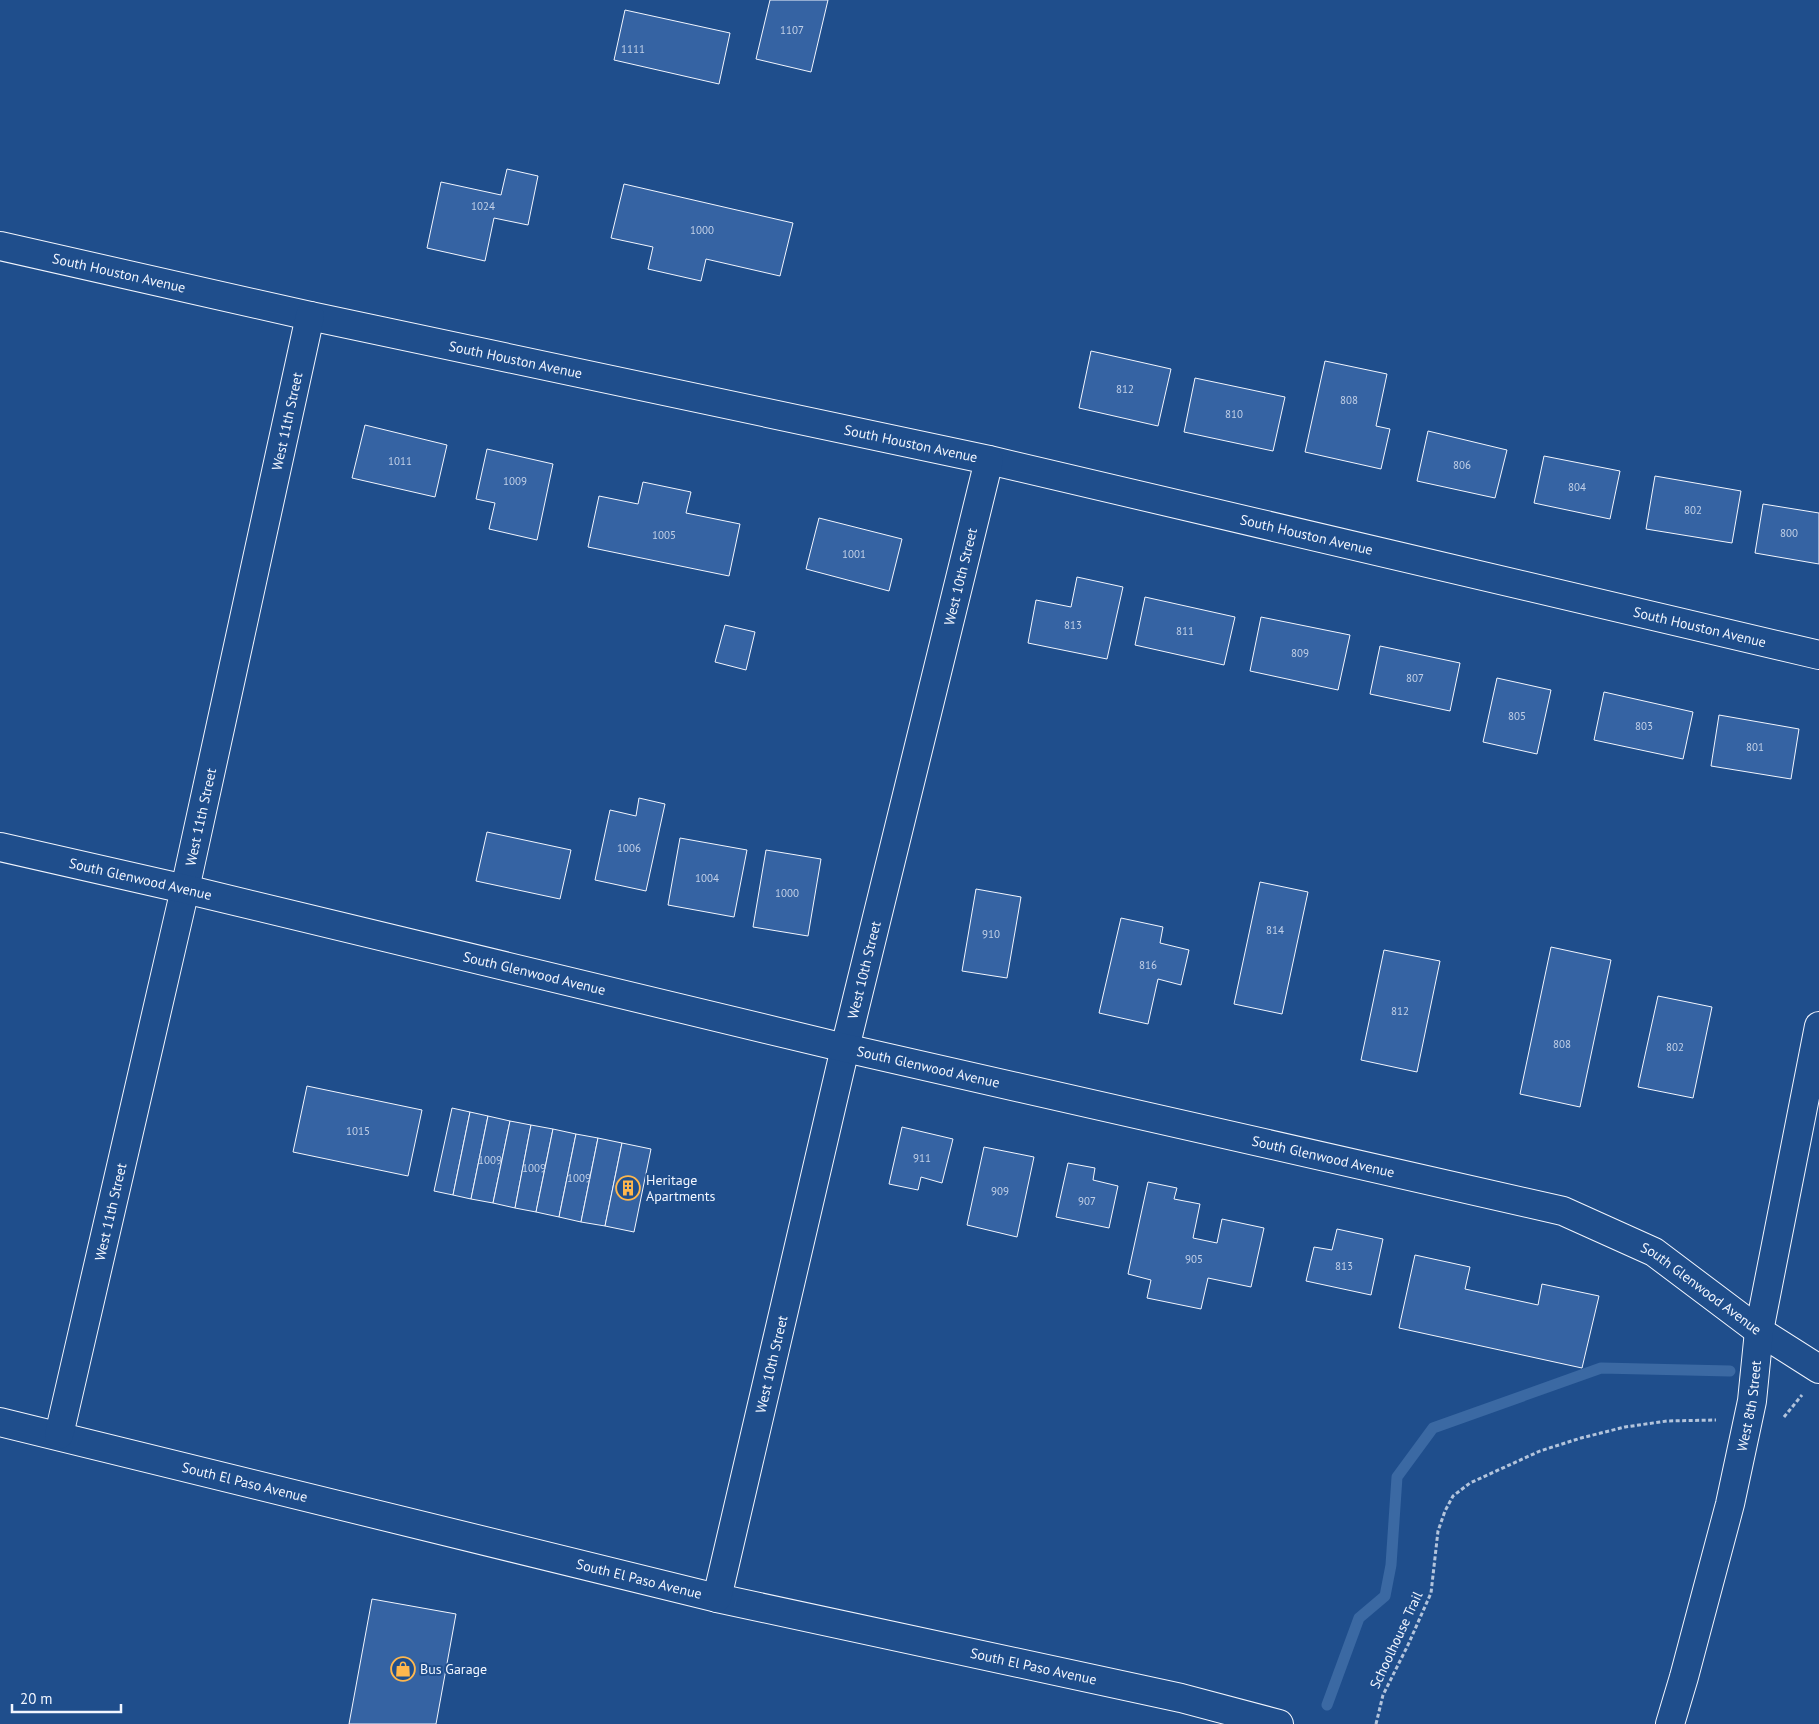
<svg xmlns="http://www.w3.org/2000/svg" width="1819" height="1724" font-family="'PT Sans',sans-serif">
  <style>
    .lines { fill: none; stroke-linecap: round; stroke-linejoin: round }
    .stream { stroke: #3b69a3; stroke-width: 11 }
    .building { fill: #3563a3; stroke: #f2f6ff }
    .minor-casing { stroke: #f2f6ff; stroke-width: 30 }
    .tertiary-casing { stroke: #f2f6ff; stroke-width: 30 }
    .path { stroke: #b3c4dc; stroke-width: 3; stroke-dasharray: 4 2.5; stroke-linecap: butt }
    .minor { stroke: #1f4e8c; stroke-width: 28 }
    .tertiary { stroke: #1f4e8c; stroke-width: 28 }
    .labels { text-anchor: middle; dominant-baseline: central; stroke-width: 4; stroke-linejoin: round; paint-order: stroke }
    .number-label { font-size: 11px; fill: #c3d1e8 }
    .street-label { font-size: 14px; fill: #f2f6ff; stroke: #1f4e8c }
    .poi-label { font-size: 14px; fill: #f2f6ff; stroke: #1f4e8c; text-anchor: start }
  </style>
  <rect width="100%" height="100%" fill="#1f4e8c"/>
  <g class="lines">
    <path class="stream" d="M1327,1705L1359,1618L1385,1596L1391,1565L1397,1477L1433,1428L1601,1368L1730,1371"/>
  </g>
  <g class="building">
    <path d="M770,0H828L811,72L756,59Z"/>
    <path d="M625,10L730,33L719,84L614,60Z"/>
    <path d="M507,169L538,176L528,225L494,218L485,261L427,248L441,182L501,195Z"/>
    <path d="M624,184L793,223L780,276L706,259L701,281L648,269L653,247L611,238Z"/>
    <path d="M1091,351L1171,369L1158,426L1079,408Z"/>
    <path d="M1325,361L1387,374L1376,426L1390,429L1381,469L1305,452Z"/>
    <path d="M1195,378L1285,397L1273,451L1184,432Z"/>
    <path d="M365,425L447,445L435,497L352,478Z"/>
    <path d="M1428,431L1507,450L1495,498L1417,481Z"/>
    <path d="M487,449L553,464L537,540L489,529L495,503L476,499Z"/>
    <path d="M1544,456L1620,471L1610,519L1534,503Z"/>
    <path d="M1655,476L1741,491L1732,543L1646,529Z"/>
    <path d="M643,482L691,492L686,513L740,524L729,576L588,547L599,496L638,504Z"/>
    <path d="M1763,504L1819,513V564L1755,553Z"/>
    <path d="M819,518L902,539L889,591L806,569Z"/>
    <path d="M1077,577L1123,587L1107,659L1028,643L1036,600L1071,607Z"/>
    <path d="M1145,597L1235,617L1224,665L1135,645Z"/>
    <path d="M1261,617L1350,635L1338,690L1250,671Z"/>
    <path d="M725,625L755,632L746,670L715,662Z"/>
    <path d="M1380,646L1460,663L1450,711L1370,694Z"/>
    <path d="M1497,678L1551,690L1537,754L1483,742Z"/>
    <path d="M1604,692L1693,712L1683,759L1594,740Z"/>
    <path d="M1719,715L1799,729L1791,779L1711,766Z"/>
    <path d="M639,798L665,804L646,891L595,880L610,810L636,816Z"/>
    <path d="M487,832L571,850L560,899L476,881Z"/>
    <path d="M680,838L747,850L734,917L668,905Z"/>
    <path d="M766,850L821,859L808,936L753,927Z"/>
    <path d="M1260,882L1308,892L1282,1014L1234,1004Z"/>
    <path d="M976,889L1021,897L1007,978L962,971Z"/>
    <path d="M1121,918L1163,927L1160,943L1189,950L1181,985L1158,979L1148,1024L1099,1013Z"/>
    <path d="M1551,947L1611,960L1580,1107L1520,1094Z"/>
    <path d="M1384,950L1440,961L1417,1072L1361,1060Z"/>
    <path d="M1658,996L1712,1007L1693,1098L1638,1087Z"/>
    <path d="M307,1086L422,1110L408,1176L293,1152Z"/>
    <path d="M452,1108L470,1112L453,1195L434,1191Z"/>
    <path d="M470,1112L488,1116L471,1199L453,1195Z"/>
    <path d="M488,1116L510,1121L493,1203L471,1199Z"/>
    <path d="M510,1121L531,1125L515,1208L493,1203Z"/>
    <path d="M531,1125L553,1129L536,1212L515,1208Z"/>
    <path d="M902,1127L953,1139L942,1183L921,1177L918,1190L889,1184Z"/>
    <path d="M553,1129L576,1134L559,1217L536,1212Z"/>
    <path d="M576,1134L598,1138L581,1222L559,1217Z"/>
    <path d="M598,1138L622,1143L605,1226L581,1222Z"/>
    <path d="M622,1143L651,1149L634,1232L605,1226Z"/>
    <path d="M984,1147L1034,1157L1017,1237L967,1225Z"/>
    <path d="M1068,1163L1095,1168L1093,1180L1118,1186L1109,1228L1056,1217Z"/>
    <path d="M1148,1182L1177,1188L1174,1199L1200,1204L1193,1238L1217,1243L1222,1219L1264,1228L1251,1287L1208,1278L1201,1309L1147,1298L1151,1280L1128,1274Z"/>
    <path d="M1337,1229L1383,1239L1371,1295L1306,1281L1314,1247L1332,1250Z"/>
    <path d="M1415,1255L1470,1267L1465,1289L1538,1305L1542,1284L1599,1296L1582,1368L1399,1328Z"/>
    <path d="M372,1599L456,1614L436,1724H349Z"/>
  </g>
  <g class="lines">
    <g class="minor-casing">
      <g id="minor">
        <path id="s1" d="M0,246L310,316L989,460L1819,655"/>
        <path id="s2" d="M0,1422L717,1598L1181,1698L1279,1724"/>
        <path id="s3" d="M59,1435L185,889L310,316"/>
        <path id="s4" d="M717,1598L845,1048L989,460"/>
      </g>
    </g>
    <g class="tertiary-casing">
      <g id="tertiary">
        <path id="s5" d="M0,847L185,889L845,1048L1563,1211L1654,1252L1759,1331L1819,1369"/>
        <path id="s6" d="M1670,1724L1684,1677L1730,1504L1752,1401L1759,1331L1819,1026"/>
      </g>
    </g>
    <g class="path">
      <path d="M1784,1417L1802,1395"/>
      <path d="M1376,1724L1383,1695L1408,1645L1431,1593L1438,1531L1445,1511L1453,1496L1470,1483L1540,1451L1581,1438L1625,1427L1667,1421L1716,1420"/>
    </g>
    <use href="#minor" class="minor"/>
    <use href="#tertiary" class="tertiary"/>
  </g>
  <defs>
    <g id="building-ring" transform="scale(1.25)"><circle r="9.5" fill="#1f4e8c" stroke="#ffb74d" stroke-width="1.5"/><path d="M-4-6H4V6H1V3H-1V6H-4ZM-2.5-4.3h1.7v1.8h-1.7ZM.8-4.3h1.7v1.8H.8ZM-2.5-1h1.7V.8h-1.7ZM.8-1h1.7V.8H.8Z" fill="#ffb74d"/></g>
    <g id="shop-ring" transform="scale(1.25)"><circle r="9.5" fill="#1f4e8c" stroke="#ffb74d" stroke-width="1.5"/><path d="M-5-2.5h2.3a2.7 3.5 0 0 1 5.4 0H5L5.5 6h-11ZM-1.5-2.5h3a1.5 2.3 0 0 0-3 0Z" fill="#ffb74d"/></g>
  </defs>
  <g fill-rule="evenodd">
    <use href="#building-ring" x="628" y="1188"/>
    <use href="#shop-ring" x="403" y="1669"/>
  </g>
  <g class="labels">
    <g class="number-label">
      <text x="792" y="30">1107</text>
      <text x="633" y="49">1111</text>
      <text x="483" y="206">1024</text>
      <text x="702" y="230">1000</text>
      <text x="1125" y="389">812</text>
      <text x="1349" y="400">808</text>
      <text x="1234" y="414">810</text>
      <text x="400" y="461">1011</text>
      <text x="1462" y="465">806</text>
      <text x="515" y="481">1009</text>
      <text x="1577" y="487">804</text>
      <text x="1693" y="510">802</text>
      <text x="1789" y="533">800</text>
      <text x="664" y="535">1005</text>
      <text x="854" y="554">1001</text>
      <text x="1073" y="625">813</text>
      <text x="1185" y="631">811</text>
      <text x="1300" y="653">809</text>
      <text x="1415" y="678">807</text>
      <text x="1517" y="716">805</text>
      <text x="1644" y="726">803</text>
      <text x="1755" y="747">801</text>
      <text x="629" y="848">1006</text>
      <text x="707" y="878">1004</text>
      <text x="787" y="893">1000</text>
      <text x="1275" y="930">814</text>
      <text x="991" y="934">910</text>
      <text x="1148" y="965">816</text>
      <text x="1400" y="1011">812</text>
      <text x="1562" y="1044">808</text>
      <text x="1675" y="1047">802</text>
      <text x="358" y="1131">1015</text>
      <text x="922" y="1158">911</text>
      <text x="490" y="1160">1009</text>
      <text x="534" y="1168">1009</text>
      <text x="579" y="1178">1009</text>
      <text x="1000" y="1191">909</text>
      <text x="1087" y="1201">907</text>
      <text x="1194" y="1259">905</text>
      <text x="1344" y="1266">813</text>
    </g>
    <g class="street-label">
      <text stroke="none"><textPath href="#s1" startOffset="122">South Houston Avenue</textPath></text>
      <text stroke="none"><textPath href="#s1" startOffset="528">South Houston Avenue</textPath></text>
      <text stroke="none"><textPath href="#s3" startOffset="1039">West 11th Street</textPath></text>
      <text stroke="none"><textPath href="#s1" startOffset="932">South Houston Avenue</textPath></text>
      <text stroke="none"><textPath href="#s1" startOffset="1338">South Houston Avenue</textPath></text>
      <text stroke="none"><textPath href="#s4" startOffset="1050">West 10th Street</textPath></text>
      <text stroke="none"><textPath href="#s1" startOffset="1742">South Houston Avenue</textPath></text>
      <text stroke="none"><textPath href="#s3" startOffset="634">West 11th Street</textPath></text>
      <text stroke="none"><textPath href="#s5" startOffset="144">South Glenwood Avenue</textPath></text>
      <text stroke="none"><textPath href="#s4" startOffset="645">West 10th Street</textPath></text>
      <text stroke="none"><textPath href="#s5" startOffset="549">South Glenwood Avenue</textPath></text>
      <text stroke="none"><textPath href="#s5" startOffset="954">South Glenwood Avenue</textPath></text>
      <text stroke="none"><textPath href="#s5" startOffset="1359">South Glenwood Avenue</textPath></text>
      <text stroke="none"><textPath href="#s3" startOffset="229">West 11th Street</textPath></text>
      <text stroke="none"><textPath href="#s5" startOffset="1764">South Glenwood Avenue</textPath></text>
      <text stroke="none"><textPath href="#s4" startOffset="240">West 10th Street</textPath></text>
      <text stroke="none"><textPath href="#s6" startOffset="328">West 8th Street</textPath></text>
      <text stroke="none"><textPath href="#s2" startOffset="252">South El Paso Avenue</textPath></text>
      <text stroke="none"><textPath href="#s2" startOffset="658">South El Paso Avenue</textPath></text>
      <text transform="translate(1396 1640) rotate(-65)">Schoolhouse Trail</text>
      <text stroke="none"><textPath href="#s2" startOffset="1062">South El Paso Avenue</textPath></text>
    </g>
    <g class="poi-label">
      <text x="646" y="1180">Heritage<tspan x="646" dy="16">Apartments</tspan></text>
      <text x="420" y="1669">Bus Garage</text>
    </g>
  </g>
  <path d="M12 1704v8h109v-8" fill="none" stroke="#f2f6ff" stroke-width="2.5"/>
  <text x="20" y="1704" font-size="15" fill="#f2f6ff" stroke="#1f4e8c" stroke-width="4" paint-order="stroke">20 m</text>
</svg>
